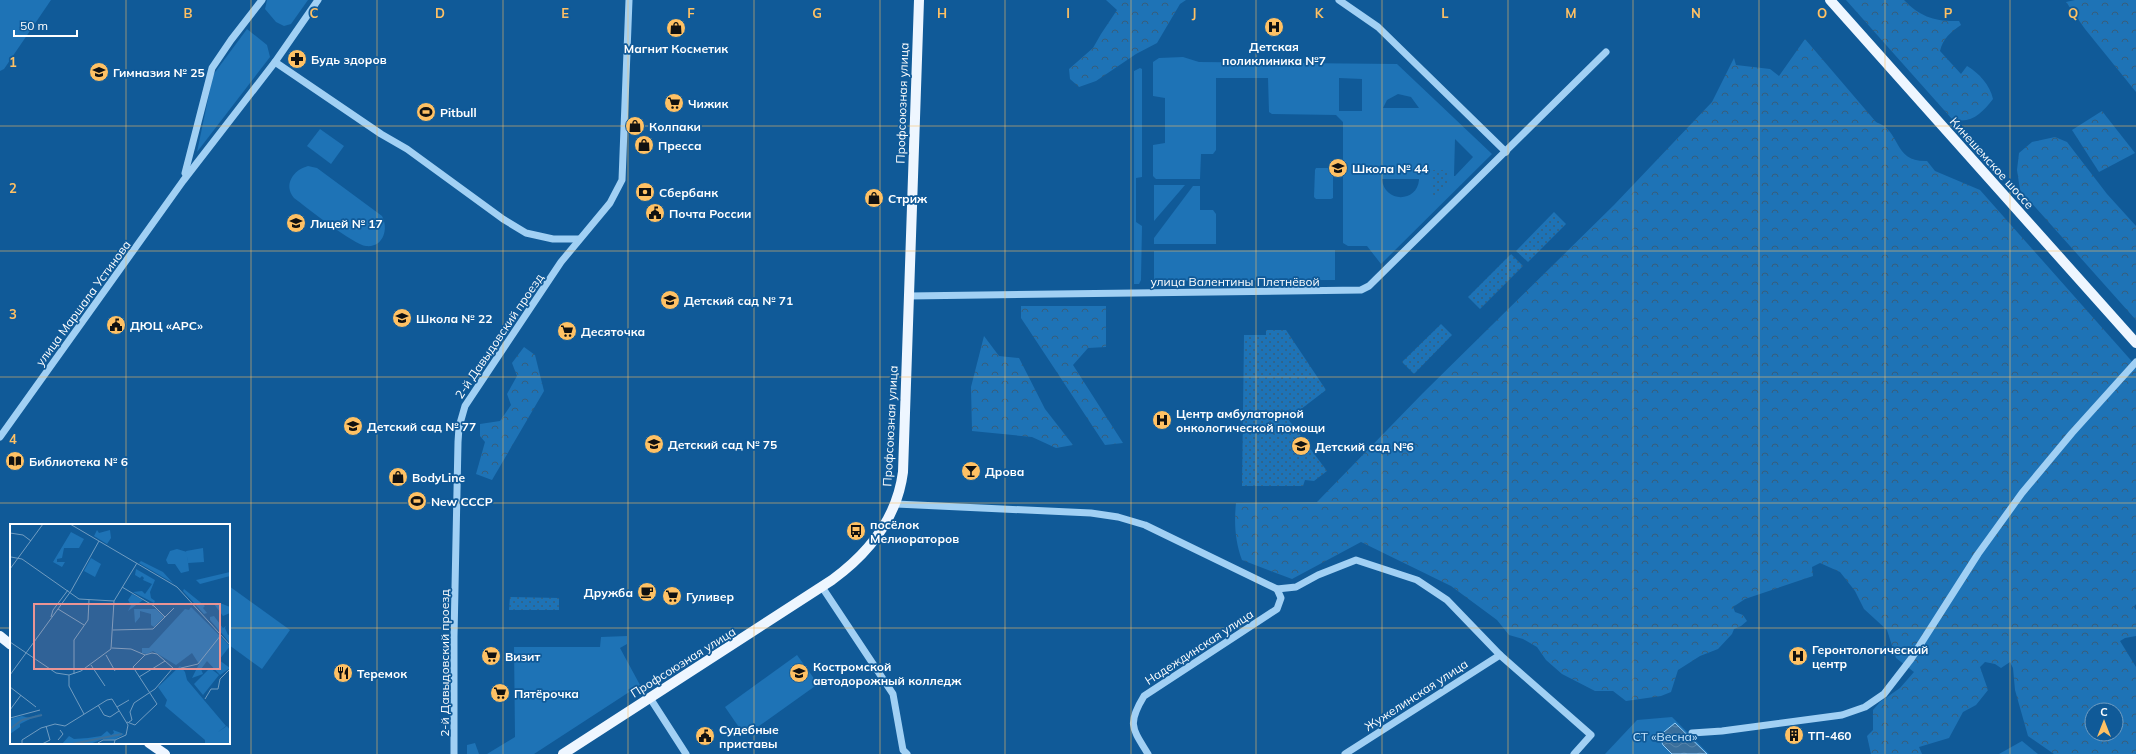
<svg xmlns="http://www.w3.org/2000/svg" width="2136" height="754" font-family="Mulish,sans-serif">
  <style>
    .green { fill: #1e73b6; fill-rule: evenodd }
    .forest { fill: url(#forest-crowns); fill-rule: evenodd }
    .park { fill: url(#park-dots) }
    .water { fill: url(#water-waves); stroke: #92cdf8 }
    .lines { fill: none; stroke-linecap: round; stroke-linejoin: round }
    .minor { stroke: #a1d0f4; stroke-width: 7 }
    .major { stroke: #eef6ff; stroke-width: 10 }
    .grid { fill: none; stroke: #ffc164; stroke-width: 1; stroke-opacity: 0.55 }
    .labels { text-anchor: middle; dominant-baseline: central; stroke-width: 3.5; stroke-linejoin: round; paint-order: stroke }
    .poi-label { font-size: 12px; font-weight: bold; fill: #fff; stroke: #105a98; text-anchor: start }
    .street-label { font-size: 12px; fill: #fff; stroke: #105a98 }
    .park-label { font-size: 12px; fill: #c9e7fe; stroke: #105a98 }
    .inset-river { fill: none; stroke: #3a6f9c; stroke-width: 2 }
    .inset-road { fill: none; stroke: #709cc1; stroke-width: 1 }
    .view { fill: #ea9494; fill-opacity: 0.15; stroke: #ea9494; stroke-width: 2 }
    .inset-edge { fill: none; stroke: #fff; stroke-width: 2 }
    .grid-label { font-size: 13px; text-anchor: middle; font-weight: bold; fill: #ffc164; stroke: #105a98; stroke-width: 3.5; stroke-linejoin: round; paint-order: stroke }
  </style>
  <defs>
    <pattern id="forest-crowns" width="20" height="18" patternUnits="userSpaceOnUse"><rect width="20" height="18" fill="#1e73b6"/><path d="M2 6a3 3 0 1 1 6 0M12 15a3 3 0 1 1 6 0" fill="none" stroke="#375e7c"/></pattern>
    <pattern id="park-dots" width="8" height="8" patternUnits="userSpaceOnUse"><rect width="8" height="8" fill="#1e73b6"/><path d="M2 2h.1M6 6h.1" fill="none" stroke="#375e7c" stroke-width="1.8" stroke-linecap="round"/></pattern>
    <pattern id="water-waves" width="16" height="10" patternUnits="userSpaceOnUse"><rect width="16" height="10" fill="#3a6f9c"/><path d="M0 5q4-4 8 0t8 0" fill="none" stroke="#5885ab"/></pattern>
  </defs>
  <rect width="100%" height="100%" fill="#105a98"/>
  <g class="green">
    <path d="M0,0H51L4,69L0,71Z"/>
    <path d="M267,0H308L291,24L284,26L276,22L265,9Z"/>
    <path d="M247,29L267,45L270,57L197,152L213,75Z"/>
    <path d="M1183,57L1199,62L1397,64L1492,154L1381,264L1367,246H1348L1343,243V122L1336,115L1272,114L1269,112L1268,78H1216V150L1213,154H1201L1200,179H1156L1153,176V145L1165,143V98L1153,96V62L1159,58ZM1339,78L1362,79V111H1339ZM1398,94L1411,97L1419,108H1383L1387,100ZM1455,139L1473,157L1455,176H1454ZM1382,179H1419V180C1417,203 1384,203 1382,179Z"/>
    <path d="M1140,68L1142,69V177L1136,178V222L1142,226L1141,280L1139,284H1134V71Z"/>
    <path d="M320,129L344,146L331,164L307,146Z"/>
    <path d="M308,166L317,168L382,216C389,229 383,248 366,246C354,245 306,207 294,198C283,185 293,170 308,166Z"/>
    <path d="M1316,168H1331L1333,170V198L1331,199H1316L1314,197L1315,170Z"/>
    <path d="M1154,185H1185L1154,221Z"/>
    <path d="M1193,186H1200V210H1213L1216,214V244H1154V238Z"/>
    <path d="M1335,250V280L1154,281V251Z"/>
    <path d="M229,586L290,630L262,669L229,645Z"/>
    <path d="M627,636V644L620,648L640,685L534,754H487L515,737L514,647H600L601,637Z"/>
    <path d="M797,655L818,684L745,736L725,707Z"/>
    <path d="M1672,717L1709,754H1605L1637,720Z"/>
    <path d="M2022,741L2038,754H1999Z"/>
    <path d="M475,743L479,754H467V745Z"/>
  </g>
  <g class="forest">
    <path d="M1106,0H1186L1180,4L1157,43L1136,54L1096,81L1079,87L1070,79L1069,69L1093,48L1101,34L1117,10Z"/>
    <path d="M1846,0H1904C1920,17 1936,22 1959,21L1961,25C1951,32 1943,38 1940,51L1961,74L1967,66C1979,73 1990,85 1993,99C1982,113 1971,125 1952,119Z"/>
    <path d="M2075,0H2136V92L2085,29L2066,2Z"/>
    <path d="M1805,39L1876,122C1902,131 1892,162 1927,161L1935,171L1980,190L2136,366V604L2134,607L2136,610V636L2125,638L2120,641L2136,667V754H2054L2028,736L2015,690L2013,668L2010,662L2001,668L1995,664L1985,662L1980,667L1988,690L1976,705L1963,712L1949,738L1919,747L1922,754H1871L1867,736L1873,730V710L1880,702L1900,688L1914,672L1896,658L1887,630L1864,609L1855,591L1840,572L1820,563L1812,567L1813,576L1745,599L1733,607L1735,612L1743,615L1747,621L1741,626L1734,629L1732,634L1718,649L1700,656L1678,670L1671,692L1661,696L1626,701L1613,691H1595L1562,674L1546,660L1537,647L1523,639L1509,635L1497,620L1451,586L1361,542L1292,579L1242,560C1235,541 1234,523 1236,503L1317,502L1423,393L1614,205L1712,102L1734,58L1736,65L1770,69L1779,76ZM2092,710H2116V734H2092Z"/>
    <path d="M2102,111L2135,153L2099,172L2072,130Z"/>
    <path d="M2055,137L2067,142L2107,194L2136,226V320L2020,190L2017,170L2019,153L2032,142Z"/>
    <path d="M1021,306H1106V347L1088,348L1073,365L1123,443L1105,445L1021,318Z"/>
    <path d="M984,336L999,356L1019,358L1045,409L1073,445L1056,448L1032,437L972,431L971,387Z"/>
    <path d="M524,347L535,355L544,391L492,480L476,474L485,442L480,436V424L500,421L511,405L507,394L517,376L512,363Z"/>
  </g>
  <g class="park">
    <path d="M1432,170H1449V182L1432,198Z"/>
    <path d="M1554,212L1566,224L1528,262L1516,251Z"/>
    <path d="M1511,254L1523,266L1480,309L1468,297Z"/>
    <path d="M1441,324L1452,335L1414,374L1402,362Z"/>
    <path d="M1266,330H1286L1326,390L1288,419L1327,471L1314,481L1305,480L1303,486H1242L1244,335H1266Z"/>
    <path d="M510,597L559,598V610H509Z"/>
  </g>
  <path class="water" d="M1675,723L1707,754H1672L1663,745L1659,736Z"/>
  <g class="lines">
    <g class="minor">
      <path d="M1339,0L1378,27L1506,152"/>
      <path d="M275,62L381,134L407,149L503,219L526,233L553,239H579"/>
      <path d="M185,173L212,68L231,40L262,0"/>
      <path d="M909,296L1361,290L1369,286L1606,52"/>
      <path d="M0,437L183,181L275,62L318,0"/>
      <path d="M896,504L1091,513L1118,517L1145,525L1277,589L1281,598L1277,609L1144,696C1127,724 1132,728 1148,754"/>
      <path d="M822,587L893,694L903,750L907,754"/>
      <path d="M1277,589L1296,587L1318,575L1356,560L1417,580L1447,600L1500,655L1591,735L1574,754"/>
      <path d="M650,698L686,754"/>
      <path d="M1692,733L1722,731L1842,715L1865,707L1884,694L1911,659L1978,554L2022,493L2072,433L2136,362"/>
      <path d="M454,754V637L458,442L459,427L465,406L561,262L610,203L622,180L629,0"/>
      <path d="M1345,754L1500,655"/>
    </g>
    <g class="major">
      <path d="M1830,0L2136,343"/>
      <path d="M0,636L11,645"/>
      <path d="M149,743L165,754"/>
      <path d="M563,754L832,580C869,553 897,518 903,472L919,0"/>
    </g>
  </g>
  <path class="grid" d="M126,0V525M251,0V754M377,0V754M503,0V754M628,0V754M754,0V754M880,0V754M1005,0V754M1131,0V754M1256,0V754M1382,0V754M1508,0V754M1633,0V754M1759,0V754M1885,0V754M2010,0V754M0,126H2136M0,251H2136M0,377H2136M0,503H2136M0,628H11M229,628H2136M126,743V754"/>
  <defs>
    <g id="hospital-disc" transform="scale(1)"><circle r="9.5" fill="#ffc164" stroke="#105a98"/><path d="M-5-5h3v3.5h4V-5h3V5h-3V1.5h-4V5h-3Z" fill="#111"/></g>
    <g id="shop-disc" transform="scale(1)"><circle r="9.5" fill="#ffc164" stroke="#105a98"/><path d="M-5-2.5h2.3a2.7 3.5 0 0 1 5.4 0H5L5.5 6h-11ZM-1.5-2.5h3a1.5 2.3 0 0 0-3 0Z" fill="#111"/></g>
    <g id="pharmacy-disc" transform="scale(1)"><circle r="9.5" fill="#ffc164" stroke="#105a98"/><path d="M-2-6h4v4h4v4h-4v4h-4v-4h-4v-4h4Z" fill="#111"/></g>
    <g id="school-disc" transform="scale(1)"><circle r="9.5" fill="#ffc164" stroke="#105a98"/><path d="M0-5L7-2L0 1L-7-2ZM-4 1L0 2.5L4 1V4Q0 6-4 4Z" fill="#111"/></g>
    <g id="supermarket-disc" transform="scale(1)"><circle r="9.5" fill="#ffc164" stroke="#105a98"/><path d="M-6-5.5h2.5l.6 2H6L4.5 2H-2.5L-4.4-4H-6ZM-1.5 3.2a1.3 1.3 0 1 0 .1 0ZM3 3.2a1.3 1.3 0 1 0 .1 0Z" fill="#111"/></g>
    <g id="stadium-disc" transform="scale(1)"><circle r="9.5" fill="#ffc164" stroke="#105a98"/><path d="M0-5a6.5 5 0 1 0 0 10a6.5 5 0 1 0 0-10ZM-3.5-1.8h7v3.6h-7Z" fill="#111"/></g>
    <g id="bank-disc" transform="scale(1)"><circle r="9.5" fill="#ffc164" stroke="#105a98"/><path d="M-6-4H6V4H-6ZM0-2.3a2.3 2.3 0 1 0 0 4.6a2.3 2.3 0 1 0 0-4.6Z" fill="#111"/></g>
    <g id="civic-disc" transform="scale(1)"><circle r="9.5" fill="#ffc164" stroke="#105a98"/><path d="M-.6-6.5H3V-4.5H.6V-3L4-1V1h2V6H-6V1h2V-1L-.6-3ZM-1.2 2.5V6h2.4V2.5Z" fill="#111"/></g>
    <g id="library-disc" transform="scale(1)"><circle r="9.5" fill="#ffc164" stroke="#105a98"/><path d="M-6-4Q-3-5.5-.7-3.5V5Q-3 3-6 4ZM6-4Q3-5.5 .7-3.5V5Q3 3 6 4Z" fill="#111"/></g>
    <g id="bar-disc" transform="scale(1)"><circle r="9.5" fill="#ffc164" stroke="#105a98"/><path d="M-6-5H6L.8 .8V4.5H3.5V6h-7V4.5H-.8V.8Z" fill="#111"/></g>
    <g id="bus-disc" transform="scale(1)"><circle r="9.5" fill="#ffc164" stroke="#105a98"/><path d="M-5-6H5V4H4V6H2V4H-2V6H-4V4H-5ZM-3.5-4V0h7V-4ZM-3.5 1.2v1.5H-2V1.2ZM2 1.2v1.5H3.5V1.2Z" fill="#111"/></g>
    <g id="cafe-disc" transform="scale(1)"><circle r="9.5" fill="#ffc164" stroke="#105a98"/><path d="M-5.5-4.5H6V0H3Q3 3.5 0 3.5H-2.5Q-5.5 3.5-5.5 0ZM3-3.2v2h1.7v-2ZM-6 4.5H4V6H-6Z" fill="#111"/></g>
    <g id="restaurant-disc" transform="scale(1)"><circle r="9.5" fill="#ffc164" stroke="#105a98"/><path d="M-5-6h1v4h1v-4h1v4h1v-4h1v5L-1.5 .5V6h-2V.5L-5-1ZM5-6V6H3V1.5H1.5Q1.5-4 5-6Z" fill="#111"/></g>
    <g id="university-disc" transform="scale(1)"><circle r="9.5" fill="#ffc164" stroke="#105a98"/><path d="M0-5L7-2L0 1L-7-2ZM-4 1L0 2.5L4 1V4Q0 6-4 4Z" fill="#111"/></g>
    <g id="building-disc" transform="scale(1)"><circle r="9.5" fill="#ffc164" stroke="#105a98"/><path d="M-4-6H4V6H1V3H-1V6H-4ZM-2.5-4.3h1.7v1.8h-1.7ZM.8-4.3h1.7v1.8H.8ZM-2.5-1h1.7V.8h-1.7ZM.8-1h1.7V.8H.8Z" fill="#111"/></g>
  </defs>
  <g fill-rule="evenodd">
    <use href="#hospital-disc" x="1274" y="27"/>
    <use href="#shop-disc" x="676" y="28"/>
    <use href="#pharmacy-disc" x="297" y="59"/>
    <use href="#school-disc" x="99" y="72"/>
    <use href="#supermarket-disc" x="674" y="103"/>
    <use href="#stadium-disc" x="426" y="112"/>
    <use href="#shop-disc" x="635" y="126"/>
    <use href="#shop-disc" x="644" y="145"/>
    <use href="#school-disc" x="1338" y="168"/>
    <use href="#bank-disc" x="645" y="192"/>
    <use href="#shop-disc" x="874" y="198"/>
    <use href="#civic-disc" x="655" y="213"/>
    <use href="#school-disc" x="296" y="223"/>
    <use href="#school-disc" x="670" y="300"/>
    <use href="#school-disc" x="402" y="318"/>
    <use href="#civic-disc" x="116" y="325"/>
    <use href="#supermarket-disc" x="567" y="331"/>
    <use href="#hospital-disc" x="1162" y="420"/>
    <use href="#school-disc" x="353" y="426"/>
    <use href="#school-disc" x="654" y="444"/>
    <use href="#school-disc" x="1301" y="446"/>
    <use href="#library-disc" x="15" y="461"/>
    <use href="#bar-disc" x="971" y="471"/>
    <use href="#shop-disc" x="398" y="477"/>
    <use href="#stadium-disc" x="417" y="501"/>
    <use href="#bus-disc" x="856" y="531"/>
    <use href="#cafe-disc" x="647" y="592"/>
    <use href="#supermarket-disc" x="672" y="596"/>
    <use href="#supermarket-disc" x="491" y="656"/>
    <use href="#hospital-disc" x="1798" y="656"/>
    <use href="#restaurant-disc" x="343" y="673"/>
    <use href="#university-disc" x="799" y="673"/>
    <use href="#supermarket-disc" x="500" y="693"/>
    <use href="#building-disc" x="1794" y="735"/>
    <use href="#civic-disc" x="705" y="736"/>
  </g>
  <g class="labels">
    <g class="poi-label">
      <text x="1274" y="46" text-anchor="middle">Детская<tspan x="1274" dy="14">поликлиника №7</tspan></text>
      <text x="676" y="48" text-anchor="middle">Магнит Косметик</text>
      <text x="311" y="59">Будь здоров</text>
      <text x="113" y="72">Гимназия № 25</text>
      <text x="688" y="103">Чижик</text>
      <text x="440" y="112">Pitbull</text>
      <text x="649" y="126">Колпаки</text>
      <text x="658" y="145">Пресса</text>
      <text x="1352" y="168">Школа № 44</text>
      <text x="659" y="192">Сбербанк</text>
      <text x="888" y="198">Стриж</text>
      <text x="669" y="213">Почта России</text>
      <text x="310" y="223">Лицей № 17</text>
      <text x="684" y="300">Детский сад № 71</text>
      <text x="416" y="318">Школа № 22</text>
      <text x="130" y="325">ДЮЦ «АРС»</text>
      <text x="581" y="331">Десяточка</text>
      <text x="1176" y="413">Центр амбулаторной<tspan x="1176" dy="14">онкологической помощи</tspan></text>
      <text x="367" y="426">Детский сад № 77</text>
      <text x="668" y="444">Детский сад № 75</text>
      <text x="1315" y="446">Детский сад №6</text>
      <text x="29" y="461">Библиотека № 6</text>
      <text x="985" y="471">Дрова</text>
      <text x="412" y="477">BodyLine</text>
      <text x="431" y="501">New СССР</text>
      <text x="870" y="524">посёлок<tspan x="870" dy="14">Мелиораторов</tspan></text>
      <text x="633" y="592" text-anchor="end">Дружба</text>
      <text x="686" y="596">Гуливер</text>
      <text x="1812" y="649">Геронтологический<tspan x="1812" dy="14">центр</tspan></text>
      <text x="505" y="656">Визит</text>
      <text x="813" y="666">Костромской<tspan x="813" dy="14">автодорожный колледж</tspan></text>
      <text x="357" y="673">Теремок</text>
      <text x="514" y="693">Пятёрочка</text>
      <text x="719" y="729">Судебные<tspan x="719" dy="14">приставы</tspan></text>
      <text x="1808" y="735">ТП-460</text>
    </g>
    <g class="street-label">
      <text transform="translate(902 103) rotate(-88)">Профсоюзная улица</text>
      <text transform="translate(1992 163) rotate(48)">Кинешемское шоссе</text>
      <text x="1235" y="281">улица Валентины Плетнёвой</text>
      <text transform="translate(83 303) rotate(-54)">улица Маршала Устинова</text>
      <text transform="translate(499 336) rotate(-56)">2-й Давыдовский проезд</text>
      <text transform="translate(890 426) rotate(-87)">Профсоюзная улица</text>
      <text transform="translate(1199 647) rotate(-33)">Надеждинская улица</text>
      <text transform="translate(683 662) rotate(-32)">Профсоюзная улица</text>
      <text transform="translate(444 663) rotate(-90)">2-й Давыдовский проезд</text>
      <text transform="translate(1416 695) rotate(-33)">Жужелинская улица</text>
    </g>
    <g class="park-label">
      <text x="1665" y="736">СТ «Весна»</text>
    </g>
  </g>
  <g transform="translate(10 524)">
    <rect width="220" height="220" fill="#105a98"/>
    <path d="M87,6L89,9L100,6L101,14L97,20L84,12ZM81,34L91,40L85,53L74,47ZM124,85H146L154,93L144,103L141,101V90L130,87V93L125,99ZM170,142L175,148L177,156L216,202L208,208L217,202L220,206V220H195V216L155,182L157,176L148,163ZM200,144L209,151L193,171L184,160Z" fill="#1e73b6"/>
    <path d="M61,8L74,15L69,24H54L52,34L47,35V38H55L52,43L43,38ZM167,25L177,28L179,47L171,49L165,40H158L156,36L160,27ZM131,37L153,48L163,59L129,39ZM126,45L145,56L140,68L141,74L145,77L144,79L123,68L132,67L135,70L142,60L133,56L134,54L132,52L130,54L125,51ZM220,48V52L190,60L186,56ZM174,65L195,82L193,84L197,89L194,90L173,67ZM122,70L133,76L118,87L121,81L118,76ZM210,79L220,83V89L213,92L204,80ZM181,83L220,122L209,136L220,144L210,151L197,137L191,145L193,150L182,154L189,140L182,129L166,141L143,127L137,130L132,129V124H139L175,85L179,86ZM204,92L213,104L216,102L215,104L218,111L220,110V119L200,96V93ZM32,189L10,200V203L0,210V197L3,194L12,192L19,194ZM103,206L114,210L104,216L93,215L80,220H52L59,212L64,215L78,214L91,212L97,207L101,211L104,209Z" fill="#1e73b6"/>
    <path d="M193,24L194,38L178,39L176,27Z" fill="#1e73b6"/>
    <path class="inset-river" d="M0,205L12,196L32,191M62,220L112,210"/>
    <path class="inset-road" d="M60,0L167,63L220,121M0,9L13,11L21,17M1,33L12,35L69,75L104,77M0,45L33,0M112,63L144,82L155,93M48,85L74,101M41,93L43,86L58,66M103,106L143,105L164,84M0,118L46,149L59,151L71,147L101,125L104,77L127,39M102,124L121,125L135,131L123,143L147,180L125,201L117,198M96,131L105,147M81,141L95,162M171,144L188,140L211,111M64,150V116L78,96L79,76M0,151L61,67L89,17M59,151V162L74,190M129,153L155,137M0,163L26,183M195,175L201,165H208L210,155L220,145M88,181L94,191L100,193L109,187M107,183L119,176M0,186L11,171M0,194L30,186M119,198L122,196L120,188L124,179L145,165L163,144L147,130L142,129L135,131M48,216L53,210L50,206M88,219L93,216H105M12,220V216L31,204L45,200L55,202L97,176L102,175L118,201L116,211L105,216L104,220M32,220L40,216L36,202"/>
    <path class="view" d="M24,80H210V145H24Z"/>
    <rect width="220" height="220" class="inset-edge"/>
  </g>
  <g class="grid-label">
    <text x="188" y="18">B</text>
    <text x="314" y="18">C</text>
    <text x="440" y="18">D</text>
    <text x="565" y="18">E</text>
    <text x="691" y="18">F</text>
    <text x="817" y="18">G</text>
    <text x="942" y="18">H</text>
    <text x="1068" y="18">I</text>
    <text x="1194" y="18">J</text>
    <text x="1319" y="18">K</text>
    <text x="1445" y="18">L</text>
    <text x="1571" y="18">M</text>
    <text x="1696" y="18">N</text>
    <text x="1822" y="18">O</text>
    <text x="1948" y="18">P</text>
    <text x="2073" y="18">Q</text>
    <text x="13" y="67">1</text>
    <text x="13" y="193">2</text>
    <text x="13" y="319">3</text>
    <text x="13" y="444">4</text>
  </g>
  <g transform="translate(2104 722)"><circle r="19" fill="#105a98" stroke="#709cc1"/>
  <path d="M0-3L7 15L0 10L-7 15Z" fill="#ffc164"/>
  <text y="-6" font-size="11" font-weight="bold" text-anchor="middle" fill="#ffffff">С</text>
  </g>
  <path d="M14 30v6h63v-6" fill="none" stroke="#ffffff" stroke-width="2"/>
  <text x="20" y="30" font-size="12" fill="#ffffff" stroke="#105a98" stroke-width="3" paint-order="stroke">50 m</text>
</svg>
